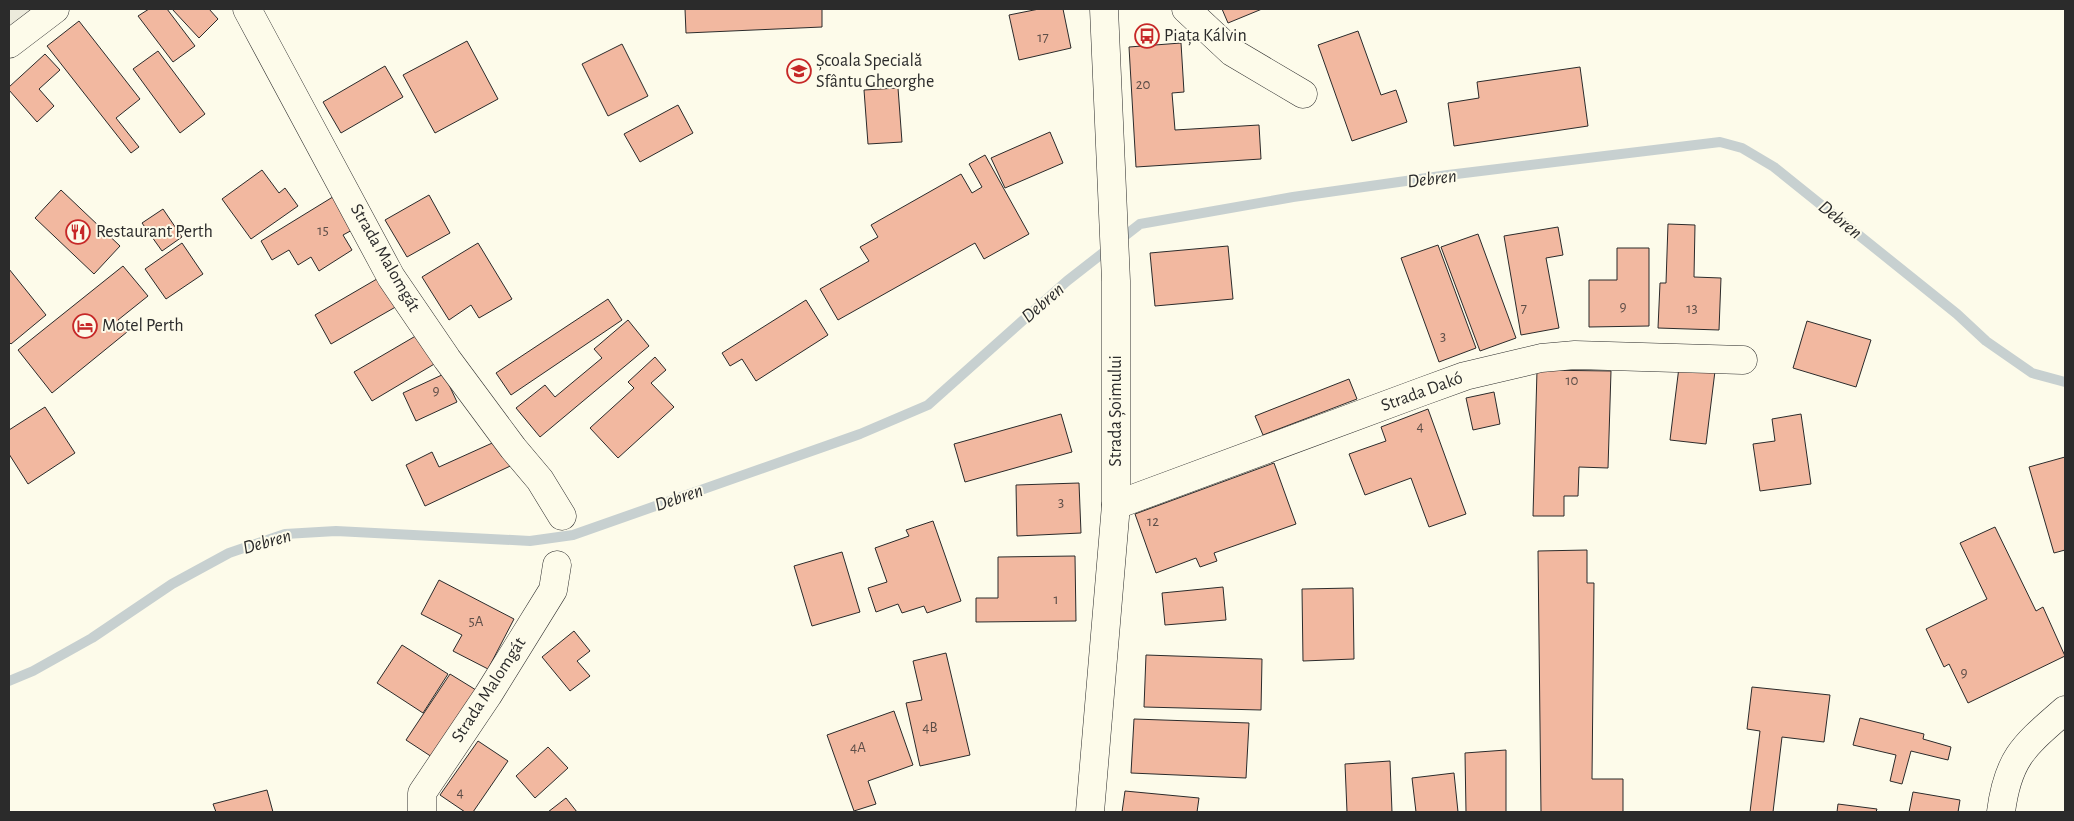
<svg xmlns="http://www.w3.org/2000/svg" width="2074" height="821" font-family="'Alegreya Sans',sans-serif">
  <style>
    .parking { fill: #eceadb; stroke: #74746e }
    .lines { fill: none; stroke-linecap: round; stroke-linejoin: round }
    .stream { stroke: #c7d0d0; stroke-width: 10 }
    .building { fill: #f2b8a0; stroke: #2b2b2b }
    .minor-casing { stroke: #2b2b2b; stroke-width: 29 }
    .major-casing { stroke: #2b2b2b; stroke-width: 29 }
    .minor { stroke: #fdfbea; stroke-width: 28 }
    .major { stroke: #fdfbea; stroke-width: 28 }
    .labels { text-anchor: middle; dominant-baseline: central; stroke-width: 4; stroke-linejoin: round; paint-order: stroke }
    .number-label { font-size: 15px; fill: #5d4e48 }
    .poi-label { font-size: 18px; fill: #2b2b2b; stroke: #fdfbea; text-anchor: start }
    .street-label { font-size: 18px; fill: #2b2b2b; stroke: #fdfbea }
    .water-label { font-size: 19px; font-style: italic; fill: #2b2b2b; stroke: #fdfbea }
  </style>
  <rect width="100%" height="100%" fill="#fdfbea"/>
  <path class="parking" d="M9,9H54L9,44Z"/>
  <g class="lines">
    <path class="stream" d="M9,681L33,671L92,638L172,584L229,553L285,534L336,531L530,541L573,535L860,434L928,405L1067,281L1140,224L1293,197L1448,175L1720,142L1742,148L1774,167L1957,314L1986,341L2032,373L2065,382"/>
  </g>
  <g class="building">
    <path d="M149,9H167L195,46L173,62L138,16Z"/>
    <path d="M172,9H209L218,19L199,38Z"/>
    <path d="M685,9H822V27L686,33Z"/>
    <path d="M1039,9H1063L1071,48L1019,60L1009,15Z"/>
    <path d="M1222,9H1262L1228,23Z"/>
    <path d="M79,21L140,99L116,118L139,147L131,153L47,46Z"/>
    <path d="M1358,31L1381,95L1396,90L1407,122L1352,141L1318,45Z"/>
    <path d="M467,41L498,99L435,133L403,75Z"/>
    <path d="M1181,43L1184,92L1172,93L1175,130L1259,125L1261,159L1136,167L1129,47Z"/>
    <path d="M622,44L648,96L608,116L582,64Z"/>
    <path d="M158,51L205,114L180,133L133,69Z"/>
    <path d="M45,54L60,70L39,89L54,106L37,122L9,90V87Z"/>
    <path d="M385,66L403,97L341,133L323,102Z"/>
    <path d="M1580,67L1588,126L1454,146L1448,103L1479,98L1477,82Z"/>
    <path d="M898,88L902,142L868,144L864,90Z"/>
    <path d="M678,105L693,133L640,162L624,134Z"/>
    <path d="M1050,132L1063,163L1005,188L991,158Z"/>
    <path d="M985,155L1029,234L984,259L975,243L838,320L820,289L869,261L860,247L878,237L871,225L961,174L972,193L982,187L969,164Z"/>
    <path d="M262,170L279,193L285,188L298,206L251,239L222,199Z"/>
    <path d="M61,190L120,246L94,274L35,218Z"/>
    <path d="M336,195L356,228L343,235L352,250L319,271L311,257L298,265L289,250L272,260L261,241Z"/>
    <path d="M429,195L450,233L407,257L385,220Z"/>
    <path d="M163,209L182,237L162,251L142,223Z"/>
    <path d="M1668,224L1695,225L1694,277L1721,278L1719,330L1658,328L1660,283H1666Z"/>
    <path d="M1558,227L1563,255L1546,258L1559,328L1521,335L1504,236Z"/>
    <path d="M1478,234L1516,338L1480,351L1441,247Z"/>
    <path d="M182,243L203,274L166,299L145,269Z"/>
    <path d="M478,243L512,299L479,318L471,305L449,320L422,277Z"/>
    <path d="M1438,245L1476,348L1439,362L1401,258Z"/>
    <path d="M1228,246L1233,299L1155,306L1150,253Z"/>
    <path d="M1617,248H1649V326L1589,327V280H1617Z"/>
    <path d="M123,266L148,296L118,320L127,332L52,393L18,350Z"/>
    <path d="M9,269L46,315L11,344L9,342Z"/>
    <path d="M382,276L399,305L331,344L315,315Z"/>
    <path d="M608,299L622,320L511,395L496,373Z"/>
    <path d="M806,300L828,335L756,381L742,359L730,366L722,353Z"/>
    <path d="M628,320L649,346L540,437L516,408L545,385L555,397L602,358L594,349Z"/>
    <path d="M1807,321L1871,340L1856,387L1793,368Z"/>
    <path d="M419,334L436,363L372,401L354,372Z"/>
    <path d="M655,357L666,370L651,383L674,407L618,458L590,428L634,388L628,382Z"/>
    <path d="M1679,367L1715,371L1706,444L1670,440Z"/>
    <path d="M1537,370L1611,371L1608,468L1579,467L1578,496H1564V516H1533Z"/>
    <path d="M444,374L457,402L416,421L403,393Z"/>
    <path d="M1349,379L1357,399L1263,435L1255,416Z"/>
    <path d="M1494,392L1500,424L1473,430L1466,398Z"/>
    <path d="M45,407L75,453L28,484L9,454V430Z"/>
    <path d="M1428,409L1466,514L1429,527L1411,478L1365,495L1349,454L1386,441L1381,427Z"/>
    <path d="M1061,414L1072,452L965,482L954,444Z"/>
    <path d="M1801,414L1811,484L1760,491L1753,444L1775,441L1772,419Z"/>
    <path d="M510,435L521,461L425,506L406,465L432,452L439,467Z"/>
    <path d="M2065,457V550L2054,553L2029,467Z"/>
    <path d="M1274,463L1296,524L1214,553L1217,561L1200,567L1196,558L1156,573L1135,514Z"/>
    <path d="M1079,483L1081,533L1017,536L1016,485Z"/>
    <path d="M933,521L961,601L927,613L924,606L902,613L898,604L876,612L868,588L887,582L875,548L909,536L906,530Z"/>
    <path d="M1995,527L2036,611L2043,607L2065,656L1968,703L1949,664L1944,667L1926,629L1987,599L1960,543Z"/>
    <path d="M1587,550V583H1594L1592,779H1623V812H1541L1538,551Z"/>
    <path d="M842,552L860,612L812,626L794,566Z"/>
    <path d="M1075,556L1076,621L976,622V598H998V557Z"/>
    <path d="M439,580L514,619L488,669L453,651L462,635L421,614Z"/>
    <path d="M1223,587L1226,620L1165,625L1162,593Z"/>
    <path d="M1353,588L1354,659L1303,661L1302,589Z"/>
    <path d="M574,631L590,651L577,661L590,676L570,691L542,657Z"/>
    <path d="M402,645L448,674L423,713L377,683Z"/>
    <path d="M946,653L970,755L920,766L906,703L922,700L913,661Z"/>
    <path d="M1146,655L1262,659L1261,710L1144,707Z"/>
    <path d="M450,674L476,690L432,757L406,740Z"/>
    <path d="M1752,687L1830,695L1824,742L1782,737L1773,812H1750L1760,731L1747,729Z"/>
    <path d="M894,711L913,765L868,781L876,804L854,811L827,735Z"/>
    <path d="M1860,718L1924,734L1923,739L1951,747L1948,760L1911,751L1902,784L1890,781L1896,755L1853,745Z"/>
    <path d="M1134,719L1249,723L1246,778L1131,773Z"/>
    <path d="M478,741L508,761L473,812H465L440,795Z"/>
    <path d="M548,747L568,768L535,798L516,776Z"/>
    <path d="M1506,750V812H1466L1465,753Z"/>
    <path d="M1390,761L1392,812H1347L1345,764Z"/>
    <path d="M1454,773L1458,812H1416L1412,778Z"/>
    <path d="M267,790L273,812H216L213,804Z"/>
    <path d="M1125,791L1199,798L1197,812H1122Z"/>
    <path d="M1913,792L1960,800L1958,812H1909Z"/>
    <path d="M566,798L577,812H548Z"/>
    <path d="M1838,804L1877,809L1876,812H1837Z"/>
  </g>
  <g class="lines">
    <g class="minor-casing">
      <g id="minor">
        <path d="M247,9L391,277L447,359L513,448L540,480L562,516"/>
        <path d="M1186,9L1232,52L1303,94"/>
        <path d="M1116,505L1421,392L1465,376L1541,358L1575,355L1743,360"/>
        <path d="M422,812V793L488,695L553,590L557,565"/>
        <path d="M2001,812C2008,757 2025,745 2065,710"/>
      </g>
    </g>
    <g class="major-casing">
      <g id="major">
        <path d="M9,44L55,9"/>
        <path d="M1090,812L1116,505V281L1104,9"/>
      </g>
    </g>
    <use href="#minor" class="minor"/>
    <use href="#major" class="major"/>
  </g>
  <defs>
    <g id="bus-ring" transform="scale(1.25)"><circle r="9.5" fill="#fdfbea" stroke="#c62828" stroke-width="1.5"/><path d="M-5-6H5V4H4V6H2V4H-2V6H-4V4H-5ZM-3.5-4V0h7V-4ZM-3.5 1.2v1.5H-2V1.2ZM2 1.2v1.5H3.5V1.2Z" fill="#c62828"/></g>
    <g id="school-ring" transform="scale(1.25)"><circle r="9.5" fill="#fdfbea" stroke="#c62828" stroke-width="1.5"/><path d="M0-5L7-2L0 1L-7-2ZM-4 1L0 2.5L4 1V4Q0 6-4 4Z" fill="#c62828"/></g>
    <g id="restaurant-ring" transform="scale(1.25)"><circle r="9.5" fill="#fdfbea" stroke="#c62828" stroke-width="1.5"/><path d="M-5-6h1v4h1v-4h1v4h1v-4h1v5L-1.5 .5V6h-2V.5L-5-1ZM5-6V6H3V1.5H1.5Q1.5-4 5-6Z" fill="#c62828"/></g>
    <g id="hotel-ring" transform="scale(1.25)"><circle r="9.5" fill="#fdfbea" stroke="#c62828" stroke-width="1.5"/><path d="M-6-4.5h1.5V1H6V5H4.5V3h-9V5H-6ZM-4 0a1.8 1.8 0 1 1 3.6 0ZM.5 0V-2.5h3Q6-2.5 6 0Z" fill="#c62828"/></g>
  </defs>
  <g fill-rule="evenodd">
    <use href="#bus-ring" x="1147" y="36"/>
    <use href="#school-ring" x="799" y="71"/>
    <use href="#restaurant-ring" x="78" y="232"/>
    <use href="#hotel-ring" x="85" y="326"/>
  </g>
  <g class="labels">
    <g class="number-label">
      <text x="1043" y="37">17</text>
      <text x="1143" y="84">20</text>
      <text x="323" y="230">15</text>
      <text x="1623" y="306">9</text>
      <text x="1524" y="308">7</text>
      <text x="1692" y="308">13</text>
      <text x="1443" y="336">3</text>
      <text x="1572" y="380">10</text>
      <text x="436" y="390">9</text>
      <text x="1420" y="426">4</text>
      <text x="1061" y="502">3</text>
      <text x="1153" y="521">12</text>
      <text x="1056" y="599">1</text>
      <text x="476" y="621">5A</text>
      <text x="1964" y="672">9</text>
      <text x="930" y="727">4B</text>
      <text x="858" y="747">4A</text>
      <text x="460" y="792">4</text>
    </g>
    <g class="poi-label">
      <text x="1164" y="36">Piața Kálvin</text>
      <text x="816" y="61">Școala Specială<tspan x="816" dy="21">Sfântu Gheorghe</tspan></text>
      <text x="96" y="232">Restaurant Perth</text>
      <text x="102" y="326">Motel Perth</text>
    </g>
    <g class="street-label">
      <text transform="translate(385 258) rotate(60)">Strada Malomgát</text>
      <text transform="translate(1422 392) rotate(-20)">Strada Dakó</text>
      <text transform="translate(1116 411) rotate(-90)">Strada Șoimului</text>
      <text transform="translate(489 690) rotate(-57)">Strada Malomgát</text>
    </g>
    <g class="water-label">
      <text transform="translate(1432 179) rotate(-7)">Debren</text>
      <text transform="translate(1840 220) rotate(39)">Debren</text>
      <text transform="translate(1043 303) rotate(-41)">Debren</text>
      <text transform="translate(679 498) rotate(-19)">Debren</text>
      <text transform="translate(267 542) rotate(-16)">Debren</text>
    </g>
  </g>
  <rect width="2074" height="821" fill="none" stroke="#2b2b2b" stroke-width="20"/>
</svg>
